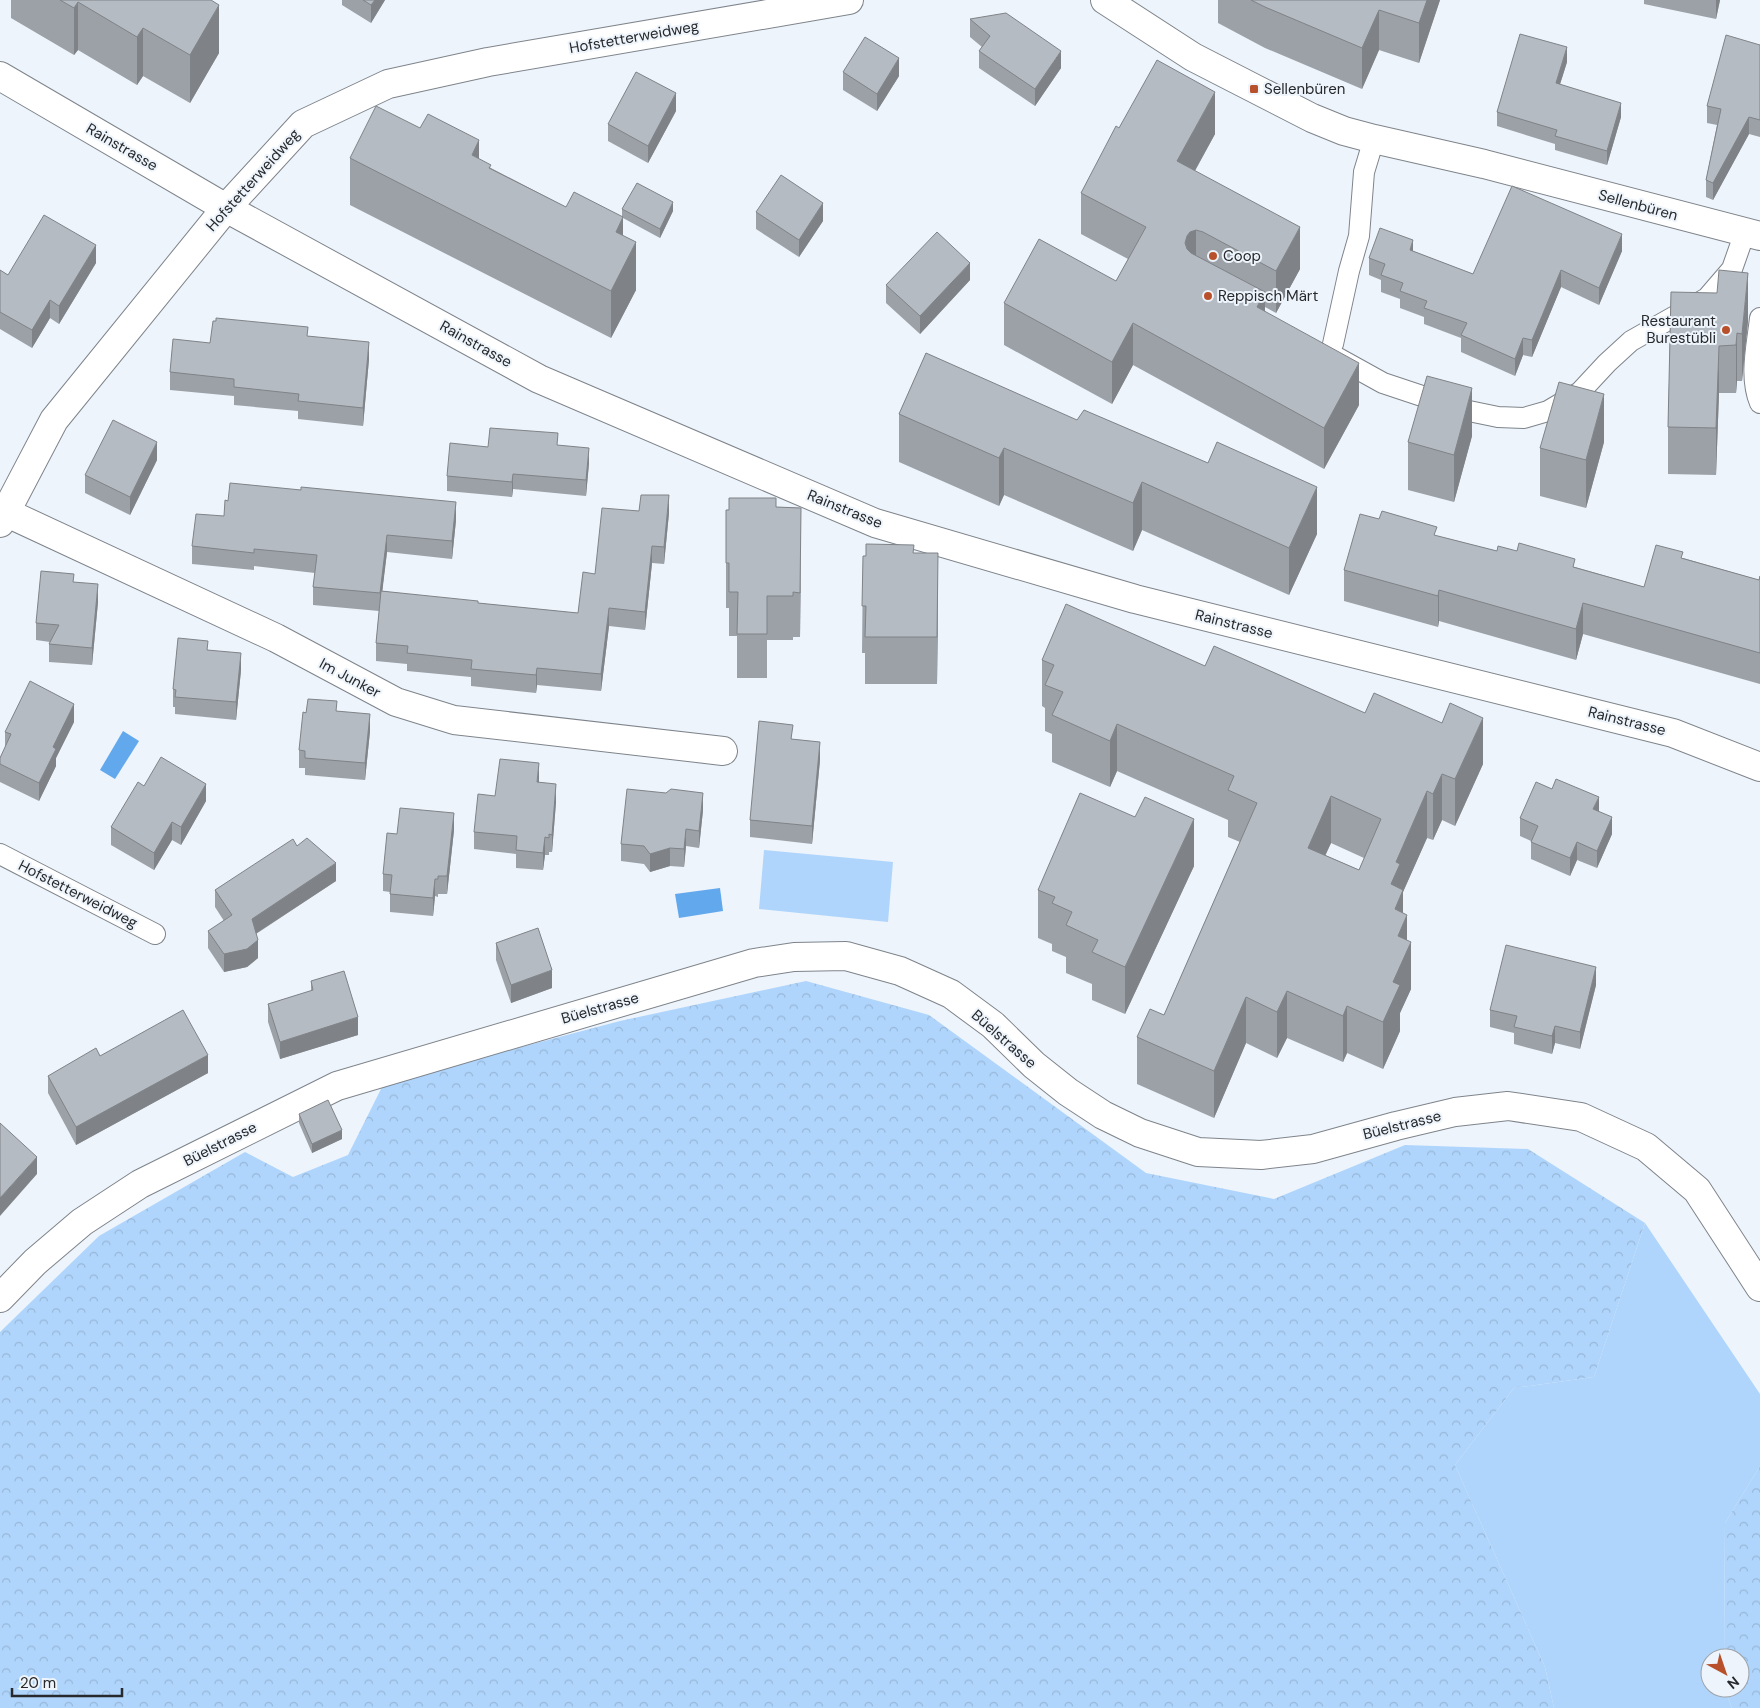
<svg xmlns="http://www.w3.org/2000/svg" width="1760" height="1708" font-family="'DM Sans',sans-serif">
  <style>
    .grass { fill: #afd5fc }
    .forest { fill: url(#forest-crowns) }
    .water { fill: #62a8ed }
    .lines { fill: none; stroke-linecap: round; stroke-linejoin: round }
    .service-casing { stroke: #7f848b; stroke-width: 22 }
    .minor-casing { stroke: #7f848b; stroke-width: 30 }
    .secondary-casing { stroke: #7f848b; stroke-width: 30 }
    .service { stroke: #fff; stroke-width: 20 }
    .minor { stroke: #fff; stroke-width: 28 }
    .secondary { stroke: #fff; stroke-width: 28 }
    .wall { fill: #9ca1a7; fill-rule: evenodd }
    .shaded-wall { fill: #7f8388 }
    .building { fill: #b5bbc2; stroke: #7f8388; fill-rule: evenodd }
    .poi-dot { fill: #b8502b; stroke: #edf4fb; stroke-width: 2 }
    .labels { text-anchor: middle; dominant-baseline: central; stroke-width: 4; stroke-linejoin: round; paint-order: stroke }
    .street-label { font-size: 15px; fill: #27292c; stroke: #edf4fb }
    .poi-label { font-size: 15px; fill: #27292c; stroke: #edf4fb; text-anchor: start }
  </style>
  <defs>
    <pattern id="forest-crowns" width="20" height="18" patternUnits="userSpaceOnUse" patternTransform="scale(1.25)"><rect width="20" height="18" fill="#afd5fc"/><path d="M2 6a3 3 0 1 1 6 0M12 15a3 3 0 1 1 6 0" fill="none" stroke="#97b7d8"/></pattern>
  </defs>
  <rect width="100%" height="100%" fill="#edf4fb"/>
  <g class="grass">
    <path d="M764,850L893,862L888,922L759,909Z"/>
    <path d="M1645,1223L1760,1394V1466L1725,1523L1724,1658H1710V1688H1724L1732,1708H1554L1545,1667L1455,1465L1514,1388L1594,1377Z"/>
  </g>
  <g class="forest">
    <path d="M806,981L929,1015L1146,1173L1274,1199L1405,1145L1528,1149L1645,1223L1594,1377L1514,1388L1455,1465L1545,1667L1554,1708H0V1332L99,1236L245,1152L293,1177L348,1155L384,1083L620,1021Z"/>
    <path d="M1760,1466V1708H1732L1724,1688H1740V1658H1724L1725,1523Z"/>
  </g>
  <g class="water">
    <path d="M123,731L139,741L115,779L100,770Z"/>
    <path d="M720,888L723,911L679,918L675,894Z"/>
  </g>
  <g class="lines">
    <g class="service-casing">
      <g id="service">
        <path d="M1760,318C1757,345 1749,377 1760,403"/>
        <path d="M1333,344L1349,271L1359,236L1364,172L1374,139"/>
        <path d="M1336,357L1383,383L1464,410L1498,417L1524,418L1548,411L1580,392L1607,363L1631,341L1707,298L1732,269L1745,232"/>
        <path d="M0,854L155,934"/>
      </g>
    </g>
    <g class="minor-casing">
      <g id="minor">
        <path d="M0,76L226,208L539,379L875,523L1135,599L1673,733L1760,767"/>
        <path d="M5,512L276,638L396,702L454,720L723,751"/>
        <path d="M0,523L54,420L226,208L303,124L388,84L488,62L849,0"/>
        <path d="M0,1298L35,1262L82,1222L140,1184L337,1086L754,963L794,957L846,956L900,971L951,994L993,1025L1034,1065L1068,1092L1103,1115L1140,1133L1198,1152L1261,1155L1313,1149L1396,1126L1455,1112L1508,1106L1581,1117L1646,1147L1697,1190L1760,1287"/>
      </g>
    </g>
    <g class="secondary-casing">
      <path id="secondary" d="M1105,0L1193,57L1312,118L1344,131L1374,139L1484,164L1760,236"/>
    </g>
    <use href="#service" class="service"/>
    <use href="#minor" class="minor"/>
    <use href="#secondary" class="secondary"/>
  </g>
  <g class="wall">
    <path d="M11,0H211L219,53L190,103L143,76L137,85L78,50L74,55L11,18Z"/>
    <path d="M342,0H385L371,23L342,5Z"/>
    <path d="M1218,0H1440L1419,63L1379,50L1362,89L1265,48L1218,23Z"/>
    <path d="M1644,0H1720L1716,19L1644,4Z"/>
    <path d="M970,19L1061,68L1035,106L979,68V51L982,47L970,37Z"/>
    <path d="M1760,45V137L1749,134L1713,200L1706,197V180L1717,125L1707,123V106Z"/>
    <path d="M1567,62L1560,84L1621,117L1607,165L1555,150V144L1497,126V112Z"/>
    <path d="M843,72L899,76L877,111L843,90Z"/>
    <path d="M676,111L648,163L608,141V124Z"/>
    <path d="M1119,128L1215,134L1195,171L1300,269L1276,313L1265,307V311L1359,405L1324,469L1133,365L1112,404L1004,345V303L1116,281L1128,259L1081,234V193Z"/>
    <path d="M350,158L479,159L491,168L566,207L622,217V209L673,211L660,238L623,218V236L636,290L611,338L350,205Z"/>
    <path d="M756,212L823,221L799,257L756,229Z"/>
    <path d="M1413,251L1473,274L1622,251L1599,305L1561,287L1532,357L1523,355L1515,376L1461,352V338L1424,324V317L1400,308V299L1381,292V280L1369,275V258Z"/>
    <path d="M96,263L59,324L50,318L32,348L0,329V270L8,275Z"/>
    <path d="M970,280L920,334L886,303V285Z"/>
    <path d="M1671,292L1748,321L1742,381H1737L1736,393H1719L1716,475L1668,474V427Z"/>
    <path d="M308,336L369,359L363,426L298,419V411L234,405V396L170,390V372L210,343Z"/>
    <path d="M926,353L1317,534L1289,595L1142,530L1133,551L1004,495L999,506L899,462V414Z"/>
    <path d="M1472,436L1454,502L1408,490V442Z"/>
    <path d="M1604,442L1586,508L1540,496V448Z"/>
    <path d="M488,447L589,463L586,496L513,489L512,497L447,491V476Z"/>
    <path d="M157,460L130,515L85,493V475Z"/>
    <path d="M776,507L801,508L800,637H793V640H767V678H737V636H729V608H726V510Z"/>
    <path d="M639,511L669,513L664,564L652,563L645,630L609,626L601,691L537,685L536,693L471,686V677L407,671V664L376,661V643L379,611L313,605V587L315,573L254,566V570L192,564V546L224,516L456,520L452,559L387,552L382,591L478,603L578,613L595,574Z"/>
    <path d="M1437,536L1497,551L1575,567L1644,587L1683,558L1759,580L1760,576V684L1583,634L1576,660L1439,621L1438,627L1344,601V570Z"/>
    <path d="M914,553L938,600L937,684H865V653H862L863,556Z"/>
    <path d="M74,582L98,602L92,665L49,662V644L50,642L36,640V623Z"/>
    <path d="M208,650L241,670L236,720L175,714V707H173V689Z"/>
    <path d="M1042,660L1205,666L1365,713L1483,764L1455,826L1442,820L1433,840L1427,838L1403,892V913L1407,940L1411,989L1400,1013V1031L1383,1069L1347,1053L1343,1062L1287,1038L1277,1058L1246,1043L1214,1118L1137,1084V1037L1164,1015L1240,842L1228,837V820L1117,771L1110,787L1052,762V734L1045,731V708L1042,706ZM1331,843L1364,858L1359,870L1325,855Z"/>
    <path d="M337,711L370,731L365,780L305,775V768H299V750L306,713Z"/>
    <path d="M74,722L56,758V766L39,801L0,782V758L5,748V732Z"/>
    <path d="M793,739L820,760L812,844L750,837V820Z"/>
    <path d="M539,782L556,802L552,852H549V855H545L543,870L516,868V854L474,849V832L495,796Z"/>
    <path d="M144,786L206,801L181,845L172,840L154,870L111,845V827Z"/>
    <path d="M703,810L699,848L686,846L684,867L670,866L650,872L644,864L621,861V844Z"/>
    <path d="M1599,811L1612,834L1597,868L1577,860L1570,876L1531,859V841L1520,836V818Z"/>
    <path d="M454,830L447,894H438V897L435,896L433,916L390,912V892L383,891V874L397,834Z"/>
    <path d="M297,846L336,881L256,934L258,958L247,967L224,972L208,948V931L224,921L215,907V890Z"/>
    <path d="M1194,866L1125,1014L1092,1000V984L1066,973V957L1052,951V944L1038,938V890Z"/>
    <path d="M496,943L552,988L511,1003L496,960Z"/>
    <path d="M311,981L358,1035L280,1059L268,1022V1004L311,991Z"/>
    <path d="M1596,985L1580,1049L1555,1043L1552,1054L1514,1044V1033L1490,1027V1010Z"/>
    <path d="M100,1056L208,1073L76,1145L48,1093V1076Z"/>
    <path d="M299,1114L342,1139L312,1153L299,1123Z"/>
  </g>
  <g class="shaded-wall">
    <path d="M375,0H385L371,23V5Z"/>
    <path d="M1427,0H1440L1419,63V23Z"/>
    <path d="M1716,0H1720L1716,19Z"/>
    <path d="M78,2V50L74,55V8Z"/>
    <path d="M219,5V53L190,103V55Z"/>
    <path d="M1379,10V50L1362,89V48Z"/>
    <path d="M143,28V76L137,85V37Z"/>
    <path d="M1567,47V62L1556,97V83Z"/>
    <path d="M1061,51V68L1035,106V89Z"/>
    <path d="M899,58V76L877,111V94Z"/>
    <path d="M1215,92V134L1177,203V161Z"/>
    <path d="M676,93V111L648,163V146Z"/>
    <path d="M1621,103V117L1607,165V151Z"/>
    <path d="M1749,117V134L1713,200V183Z"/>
    <path d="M479,140V188L472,155Z"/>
    <path d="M673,202V211L660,238V229Z"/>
    <path d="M823,203V221L799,257V240Z"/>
    <path d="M623,217V265L616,232Z"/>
    <path d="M1300,227V269L1276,313V271Z"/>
    <path d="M1196,230V272L1185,243L1187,236L1190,232Z"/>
    <path d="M1622,234V251L1599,305V288Z"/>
    <path d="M1413,240V257L1410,250Z"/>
    <path d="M636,242V290L611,338V291Z"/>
    <path d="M96,245V263L59,324V306Z"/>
    <path d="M970,263V280L920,334V316Z"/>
    <path d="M1561,270V287L1532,357V340Z"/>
    <path d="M1748,273V321L1742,381V334Z"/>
    <path d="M1265,292V334L1257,307Z"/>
    <path d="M50,300V318L32,348V330Z"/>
    <path d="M1133,323V365L1112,404V362Z"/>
    <path d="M1737,333V381L1736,393V345Z"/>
    <path d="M1523,338V355L1515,376V359Z"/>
    <path d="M369,342V359L363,426V408Z"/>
    <path d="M1719,346V393L1716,475V428Z"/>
    <path d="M1359,363V405L1324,469V428Z"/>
    <path d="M1472,388V436L1454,502V455Z"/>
    <path d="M1604,394V442L1586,508V460Z"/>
    <path d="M157,442V460L130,515V497Z"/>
    <path d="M589,448V463L586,496V480Z"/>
    <path d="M1004,448V495L999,506V458Z"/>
    <path d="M513,474V489L512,497V482Z"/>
    <path d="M1142,482V530L1133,551V503Z"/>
    <path d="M1317,487V534L1289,595V548Z"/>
    <path d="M669,495V513L664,564V547Z"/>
    <path d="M456,502V520L452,559V541Z"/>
    <path d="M387,535V552L380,611V593Z"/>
    <path d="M652,546V563L645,630V612Z"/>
    <path d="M801,552L800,637V593Z"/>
    <path d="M938,553V600L937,684V637Z"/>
    <path d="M98,584V602L92,665V648Z"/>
    <path d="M1439,590V621L1438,627V596Z"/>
    <path d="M1583,603V634L1576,660V629Z"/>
    <path d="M609,608V626L601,691V674Z"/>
    <path d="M241,653V670L236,720V702Z"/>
    <path d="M537,668V685L536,693V675Z"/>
    <path d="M74,704V722L56,758V766L39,801V783L53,747Z"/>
    <path d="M370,714V731L365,780V763Z"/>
    <path d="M1483,718V764L1455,826V779Z"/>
    <path d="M1117,724V771L1110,787V741Z"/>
    <path d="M820,742V760L812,844V826Z"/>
    <path d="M539,763V781L537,800V782Z"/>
    <path d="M1442,774V820L1433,840V794Z"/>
    <path d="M206,784V801L181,845V827Z"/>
    <path d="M556,784V802L552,852V835Z"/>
    <path d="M1427,791V838L1403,892V924L1407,915V950L1411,942V989L1400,1013V1031L1383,1069V1022L1393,982L1391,884L1396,862Z"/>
    <path d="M703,793V810L699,848V831Z"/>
    <path d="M1331,796V843L1308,894V848Z"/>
    <path d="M1599,797V814L1593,809Z"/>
    <path d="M454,813V830L447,894V876Z"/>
    <path d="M1612,817V834L1597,868V851Z"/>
    <path d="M1194,819V866L1125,1014V967Z"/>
    <path d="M172,822V840L154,870V853Z"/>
    <path d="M686,829V846L684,867V849Z"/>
    <path d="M545,837V855L543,870V853Z"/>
    <path d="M1577,842V860L1570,876V858Z"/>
    <path d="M670,848V866L650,872V854Z"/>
    <path d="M336,863V881L252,936V919Z"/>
    <path d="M435,879V896L433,916V898Z"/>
    <path d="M258,940V958L247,967L224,972V954Z"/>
    <path d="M1596,967V985L1580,1049V1032Z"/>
    <path d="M552,970V988L511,1003V985Z"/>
    <path d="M1287,991V1038L1277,1058V1012Z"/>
    <path d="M1246,997V1043L1214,1118V1071Z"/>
    <path d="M1347,1006V1053L1343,1062V1016Z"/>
    <path d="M358,1017V1035L280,1059V1042Z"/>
    <path d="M1555,1026V1043L1552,1054V1036Z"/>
    <path d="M208,1055V1073L76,1145V1127Z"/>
    <path d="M342,1130V1139L312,1153V1144Z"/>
    <path d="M37,1157V1174L0,1216V1198Z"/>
  </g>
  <g class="building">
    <path d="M60,0H211L219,5L190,55L143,28L137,37L78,2L74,8Z"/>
    <path d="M363,0H375L371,5Z"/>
    <path d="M1251,0H1427L1419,23L1379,10L1362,48L1265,7Z"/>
    <path d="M1006,13L1061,51L1035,89L979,51L990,36L970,19Z"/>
    <path d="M1520,34L1567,47L1556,83L1621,103L1607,151L1555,136L1557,130L1497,112Z"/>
    <path d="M1726,35L1760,45V120L1749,117L1713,183L1706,180L1721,109L1707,106Z"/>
    <path d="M865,37L899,58L877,94L843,72Z"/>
    <path d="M1157,60L1215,92L1177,161L1300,227L1276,271L1203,232L1196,230L1190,232L1187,236L1185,243L1187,249L1191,253L1265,292L1257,307L1359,363L1324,428L1133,323L1112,362L1004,303L1039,239L1116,281L1146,227L1081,193L1116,126L1119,128Z"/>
    <path d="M636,72L676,93L648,146L608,124Z"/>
    <path d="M376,106L420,128L428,114L479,140L472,155L491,165L489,168L566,207L574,192L623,217L616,232L636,242L611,291L350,158Z"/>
    <path d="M781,175L823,203L799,240L756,212Z"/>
    <path d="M637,183L673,202L660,229L622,209Z"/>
    <path d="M1512,186L1622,234L1599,288L1561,270L1532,340L1523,338L1515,359L1461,335L1467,323L1424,308L1427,301L1400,291L1403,283L1381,275L1385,264L1369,258L1380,228L1413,240L1410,250L1473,274Z"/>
    <path d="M44,215L96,245L59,306L50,300L32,330L0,312V270L8,275Z"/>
    <path d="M937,232L970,263L920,316L886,285Z"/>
    <path d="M1719,270L1748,273L1742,334L1737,333L1736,345L1719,346L1716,428L1668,427L1671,292L1717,293Z"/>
    <path d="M216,318L308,327L307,336L369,342L363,408L298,401L299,394L234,387V379L170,372L173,339L210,343L213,321H216Z"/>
    <path d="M926,353L1077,420L1084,410L1208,463L1217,442L1317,487L1289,548L1142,482L1133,503L1004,448L999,458L899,414Z"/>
    <path d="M1427,376L1472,388L1454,455L1408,442Z"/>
    <path d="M1559,382L1604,394L1586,460L1540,448Z"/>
    <path d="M113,420L157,442L130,497L85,475Z"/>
    <path d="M490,428L558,433L557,445L589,448L586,480L513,474L512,482L447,476L450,443L488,447Z"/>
    <path d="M230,483L301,490V487L456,502L452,541L387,535L380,593L313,587L317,555L254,549V553L192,546L196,514L224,516L225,500L228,501Z"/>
    <path d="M641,495H669L664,547L652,546L645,612L609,608L601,674L537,668L536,675L471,669L472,660L407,653L408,646L376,643L381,591L478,601V603L578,613L583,572L595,574L602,508L639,511Z"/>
    <path d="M729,498H776V507L801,508L800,593L793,592V596H767V634H737L738,592H729V563H726V510H729Z"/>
    <path d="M1382,511L1437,527L1434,535L1497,551L1498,546L1517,551L1519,543L1575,559L1573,567L1644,587L1656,545L1683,552L1681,558L1759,580L1760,576V653L1583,603L1576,629L1439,590L1438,596L1344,570L1360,514L1379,519Z"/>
    <path d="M866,544L914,545L913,553H938L937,637H865L866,606H862L863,556H866Z"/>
    <path d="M41,571L74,574L73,582L98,584L92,648L49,644L59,625L36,623Z"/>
    <path d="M1066,604L1205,666L1214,646L1365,713L1374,693L1442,723L1450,703L1483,718L1455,779L1442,774L1433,794L1427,791L1396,862L1400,864L1391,884L1403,890L1395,909L1407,915L1398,936L1411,942L1393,982L1400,985L1383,1022L1347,1006L1343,1016L1287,991L1277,1012L1246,997L1214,1071L1137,1037L1150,1009L1164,1015L1257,803L1228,790L1234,776L1117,724L1110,741L1052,715L1063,692L1045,685L1054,665L1042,660ZM1331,796L1381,819L1359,870L1308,848Z"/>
    <path d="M178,638L208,641L207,650L241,653L236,702L175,697L176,690L173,689Z"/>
    <path d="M30,681L74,704L53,747L56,749L39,783L0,764V758L11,734L5,732Z"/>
    <path d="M308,699L337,701L336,711L370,714L365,763L305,758V751L299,750L303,712L306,713Z"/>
    <path d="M759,721L793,725L791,739L820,742L812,826L750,820Z"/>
    <path d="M161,757L206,784L181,827L172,822L154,853L111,827L138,782L144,786Z"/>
    <path d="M500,759L539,763L537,782L556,784L552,835L549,834V838L545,837L543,853L516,850L517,836L474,832L478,794L495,796Z"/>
    <path d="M1556,779L1599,797L1593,809L1612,817L1597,851L1577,842L1570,858L1531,842L1538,826L1520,818L1536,782L1552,789Z"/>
    <path d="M627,789L666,793L671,789L703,793L699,831L686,829L684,849L670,848L650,854L644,846L621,844Z"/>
    <path d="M1080,793L1135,817L1145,797L1194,819L1125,967L1092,952L1098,940L1066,925L1072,912L1052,903L1055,897L1038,890Z"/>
    <path d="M400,808L454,813L447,876H438V879H435L433,898L390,894L392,875L383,874L387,833L397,834Z"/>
    <path d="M307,838L336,863L252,919L258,940L247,949L224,954L208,931L232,915L215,890L293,839L297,846Z"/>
    <path d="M538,928L552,970L511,985L496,943Z"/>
    <path d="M1506,945L1596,967L1580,1032L1555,1026L1552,1036L1514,1027L1517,1016L1490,1010Z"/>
    <path d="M344,971L358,1017L280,1042L268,1004L313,990L311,981Z"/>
    <path d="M183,1010L208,1055L76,1127L48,1076L96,1048L100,1056Z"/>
    <path d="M328,1100L342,1130L312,1144L299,1114Z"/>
    <path d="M0,1123L37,1157L0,1198Z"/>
  </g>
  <g class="poi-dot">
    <rect x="1249" y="84" width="10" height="10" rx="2.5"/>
    <circle cx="1213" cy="256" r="5"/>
    <circle cx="1208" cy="296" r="5"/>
    <circle cx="1726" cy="330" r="5"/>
  </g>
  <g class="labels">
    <g class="street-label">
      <text transform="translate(634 37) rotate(-10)">Hofstetterweidweg</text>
      <text transform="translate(122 147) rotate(30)">Rainstrasse</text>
      <text transform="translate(253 180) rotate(-48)">Hofstetterweidweg</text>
      <text transform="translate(1638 205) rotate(15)">Sellenbüren</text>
      <text transform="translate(476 344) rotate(29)">Rainstrasse</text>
      <text transform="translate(845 509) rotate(22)">Rainstrasse</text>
      <text transform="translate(1234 624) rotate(14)">Rainstrasse</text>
      <text transform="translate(350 678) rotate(28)">Im Junker</text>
      <text transform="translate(1627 721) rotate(14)">Rainstrasse</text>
      <text transform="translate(78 894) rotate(27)">Hofstetterweidweg</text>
      <text transform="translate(600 1008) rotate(-16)">Büelstrasse</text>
      <text transform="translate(1004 1039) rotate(41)">Büelstrasse</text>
      <text transform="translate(1402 1125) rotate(-14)">Büelstrasse</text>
      <text transform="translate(220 1144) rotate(-27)">Büelstrasse</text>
    </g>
    <g class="poi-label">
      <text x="1264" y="89">Sellenbüren</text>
      <text x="1223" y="256">Coop</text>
      <text x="1218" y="296">Reppisch Märt</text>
      <text x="1716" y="321" text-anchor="end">Restaurant<tspan x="1716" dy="17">Burestübli</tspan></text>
    </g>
  </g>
  <g transform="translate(1725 1673) rotate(140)"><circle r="24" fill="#edf4fb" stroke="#9ea3a8"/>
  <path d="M0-4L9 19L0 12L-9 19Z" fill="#b8502b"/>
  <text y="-8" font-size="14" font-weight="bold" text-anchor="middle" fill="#27292c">N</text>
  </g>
  <path d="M12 1688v8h110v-8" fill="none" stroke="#27292c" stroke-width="2.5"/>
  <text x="20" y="1688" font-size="15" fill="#27292c" stroke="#edf4fb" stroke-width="4" paint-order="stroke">20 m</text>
</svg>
